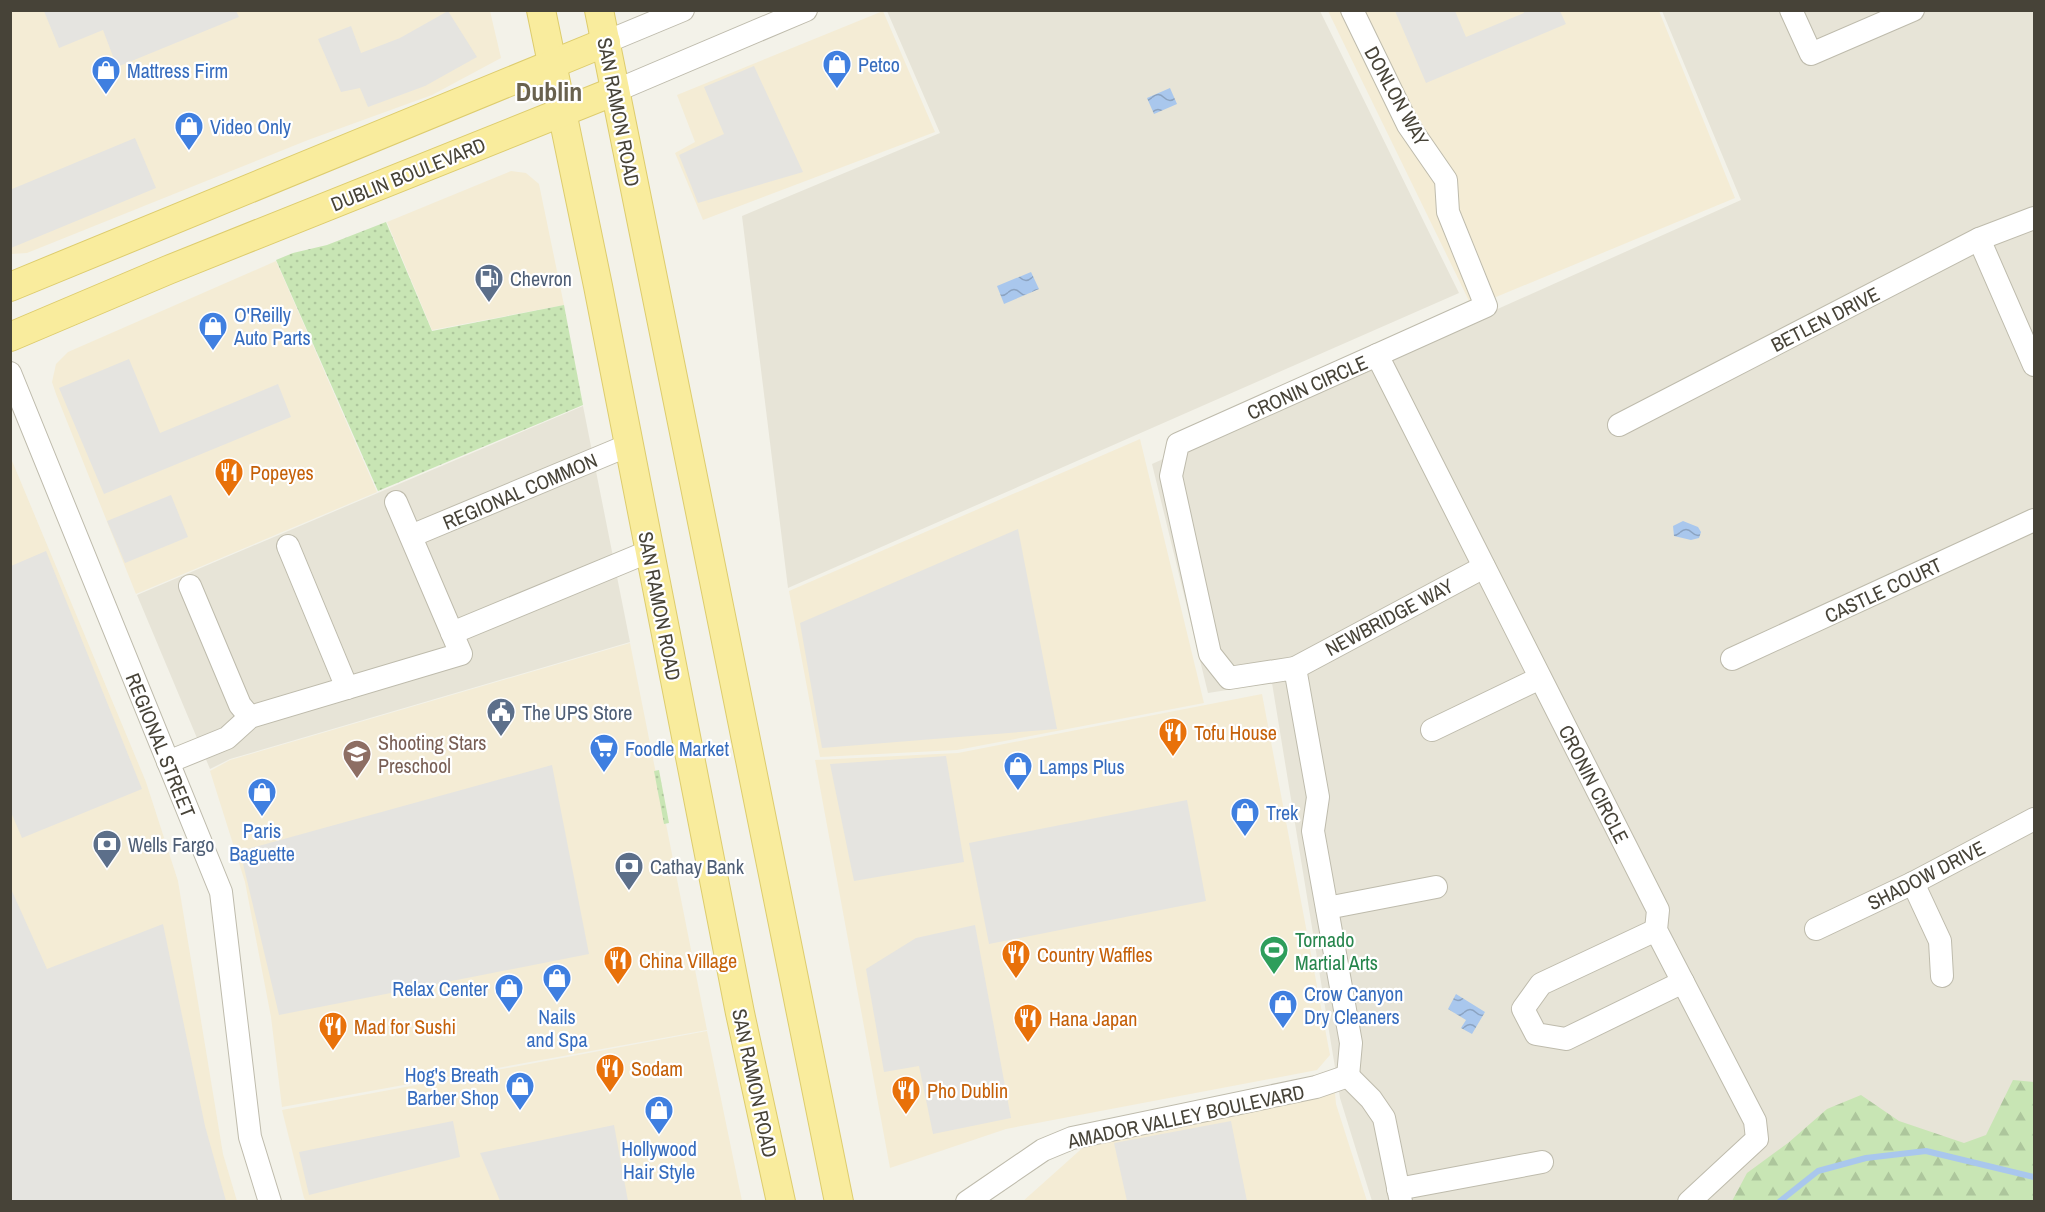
<svg xmlns="http://www.w3.org/2000/svg" width="2045" height="1212" font-family="'Archivo Narrow',sans-serif">
  <style>
    .residential { fill: #e7e4d7 }
    .commercial { fill: #f4ecd5 }
    .grass { fill: url(#grass-dots) }
    .forest { fill: url(#forest-firs) }
    .parking { fill: #e5e4e0 }
    .water { fill: url(#water-waves) }
    .lines { fill: none; stroke-linecap: round; stroke-linejoin: round }
    .stream { stroke: #a9c7ed; stroke-width: 6 }
    .minor-casing { stroke: #bebbac; stroke-width: 24 }
    .major-casing { stroke: #ddcc6d; stroke-width: 30 }
    .minor { stroke: #fff; stroke-width: 22 }
    .major { stroke: #f9ec9d; stroke-width: 28 }
    .labels { text-anchor: middle; dominant-baseline: central; stroke-width: 4.5; stroke-linejoin: round; paint-order: stroke }
    .shop-label { font-size: 20px; fill: #366cbe; stroke: #fff; text-anchor: start }
    .street-label { font-size: 20px; fill: #474338; stroke: #fff }
    .service-label { font-size: 20px; fill: #4e5e75; stroke: #fff; text-anchor: start }
    .food-label { font-size: 20px; fill: #c56008; stroke: #fff; text-anchor: start }
    .education-label { font-size: 20px; fill: #785e54; stroke: #fff; text-anchor: start }
    .leisure-label { font-size: 20px; fill: #27864d; stroke: #fff; text-anchor: start }
    .district-label { font-size: 26px; font-weight: bold; fill: #69624f; stroke: #fff }
  </style>
  <defs>
    <pattern id="grass-dots" width="8" height="8" patternUnits="userSpaceOnUse" patternTransform="scale(1.5)"><rect width="8" height="8" fill="#c8e5b4"/><path d="M2 2h.1M6 6h.1" fill="none" stroke="#adc69c" stroke-width="1.8" stroke-linecap="round"/></pattern>
    <pattern id="forest-firs" width="22" height="20" patternUnits="userSpaceOnUse" patternTransform="scale(1.5)"><rect width="22" height="20" fill="#c8e5b4"/><path d="M5 1l3.5 6h-7zM16 11l3.5 6h-7z" fill="#adc69c"/></pattern>
    <pattern id="water-waves" width="16" height="10" patternUnits="userSpaceOnUse" patternTransform="scale(1.5)"><rect width="16" height="10" fill="#a9c7ed"/><path d="M0 5q4-4 8 0t8 0" fill="none" stroke="#8ba3c1"/></pattern>
  </defs>
  <rect width="100%" height="100%" fill="#f3f2e9"/>
  <g class="residential">
    <path d="M887,11H1320L1459,293L788,588L742,216L940,133Z"/>
    <path d="M1662,11H2034V1201H1372L1340,1098L1272,683L1208,693L1152,464L1741,200Z"/>
    <path d="M583,406L630,642L230,759L210,769L137,595Z"/>
  </g>
  <g class="commercial">
    <path d="M10,11H490L501,58L432,95L308,140L27,253L11,254Z"/>
    <path d="M883,11L935,132L703,220L675,153L695,142L677,95Z"/>
    <path d="M1328,11H1659L1735,198L1472,307Z"/>
    <path d="M511,171L526,173L539,184L564,305L432,330L387,222Z"/>
    <path d="M276,261L377,492L136,594L56,394L52,382L56,364L68,352Z"/>
    <path d="M1140,439L1204,703L957,750L820,757L789,591Z"/>
    <path d="M10,456L146,782L178,881L223,1154L237,1201H11Z"/>
    <path d="M630,643L707,1030L282,1107L271,1017L245,882L210,771L230,760Z"/>
    <path d="M1262,694L1330,1055L1317,1070L1006,1129L890,1168L815,760L958,753Z"/>
    <path d="M707,1031L742,1201H306L304,1198L282,1110Z"/>
    <path d="M1335,1093L1336,1104L1367,1201L1022,1202L1088,1143Z"/>
  </g>
  <g class="grass">
    <path d="M386,222L432,331L564,305L583,405L378,491L276,260L293,253L327,245Z"/>
    <path d="M659,770L669,823L664,824L654,771Z"/>
  </g>
  <path class="forest" d="M2013,1080L2034,1082V1201H1732L1747,1173L1788,1143L1827,1109L1861,1095L1899,1121L1964,1143L1986,1135Z"/>
  <g class="parking">
    <path d="M236,11L239,17L117,67L103,30L59,48L44,11Z"/>
    <path d="M448,11L477,57L425,86L368,107L360,88L341,92L318,39L351,26L361,53L400,38Z"/>
    <path d="M1395,11H1455L1466,37L1524,13L1523,11H1560L1566,24L1426,83Z"/>
    <path d="M754,66L803,172L698,203L679,155L724,134L704,87Z"/>
    <path d="M135,138L156,188L11,248V187L12,189Z"/>
    <path d="M129,359L160,433L278,384L291,417L104,494L59,388Z"/>
    <path d="M171,495L188,537L125,563L107,521Z"/>
    <path d="M1018,529L1057,729L822,748L800,623Z"/>
    <path d="M46,551L142,789L22,838L10,810L11,566Z"/>
    <path d="M946,756L964,862L854,881L830,764Z"/>
    <path d="M552,765L589,954L279,1015L240,851Z"/>
    <path d="M1187,800L1206,901L989,944L969,843Z"/>
    <path d="M11,889L47,969L163,924L205,1126L226,1201H11Z"/>
    <path d="M975,925L1011,1118L933,1134L919,1066L884,1072L866,969L916,938Z"/>
    <path d="M453,1121L460,1157L309,1195L299,1152Z"/>
    <path d="M1231,1121L1247,1201H1127L1114,1143Z"/>
    <path d="M614,1125L628,1201H500L480,1153Z"/>
  </g>
  <g class="water">
    <path d="M1170,88L1177,104L1154,114L1147,98Z"/>
    <path d="M1031,272L1039,289L1004,304L997,286Z"/>
    <path d="M1683,521L1698,527L1701,532L1699,538L1691,540L1674,536L1673,526Z"/>
    <path d="M1456,994L1485,1012L1472,1034L1461,1028L1466,1020L1448,1009Z"/>
  </g>
  <g class="lines">
    <path class="stream" d="M1779,1202L1818,1171L1866,1158L1926,1151L2034,1177"/>
    <g class="minor-casing">
      <g id="minor">
        <path d="M1352,10L1408,125L1446,180L1448,212L1486,306L1377,355"/>
        <path d="M1791,10L1811,54L1913,10"/>
        <path d="M606,42L683,10"/>
        <path d="M615,91L806,10"/>
        <path d="M1979,239L2034,365"/>
        <path d="M10,373L221,892L250,1137L270,1202"/>
        <path d="M1619,425L1979,239L2034,218"/>
        <path d="M411,536L629,445"/>
        <path d="M288,546L347,688"/>
        <path d="M190,586L240,705L250,717"/>
        <path d="M452,633L650,551"/>
        <path d="M1732,659L2034,520"/>
        <path d="M1295,668L1484,567"/>
        <path d="M1432,730L1540,678"/>
        <path d="M168,762L227,738L250,717L461,654L396,502"/>
        <path d="M1913,883L1940,941L1942,976"/>
        <path d="M1327,908L1436,887"/>
        <path d="M1816,929L1913,883L2034,819"/>
        <path d="M1656,930L1541,984L1523,1009L1536,1034L1566,1039L1683,982"/>
        <path d="M1348,1076L1351,1043L1313,831L1318,797L1295,668L1229,678L1210,654L1171,476L1178,444L1377,355L1658,910L1656,930L1755,1121L1757,1139L1689,1202"/>
        <path d="M1348,1076L1371,1099L1384,1118L1401,1202"/>
        <path d="M1398,1189L1542,1162"/>
        <path d="M967,1202L1043,1150L1072,1138L1316,1087L1348,1076"/>
      </g>
    </g>
    <g class="major-casing">
      <g id="major">
        <path d="M541,10L598,286L740,1013L781,1202"/>
        <path d="M599,10L839,1202"/>
        <path d="M10,287L606,42"/>
        <path d="M10,337L168,270L615,91"/>
      </g>
    </g>
    <use href="#minor" class="minor"/>
    <use href="#major" class="major"/>
  </g>
  <defs>
    <g id="shop-pin" transform="scale(1.5)"><path d="M0 17L-7.5 6A9.5 9.5 0 1 1 7.5 6Z" fill="#3f7fe0" stroke="#fff"/><path d="M-5-2.5h2.3a2.7 3.5 0 0 1 5.4 0H5L5.5 6h-11ZM-1.5-2.5h3a1.5 2.3 0 0 0-3 0Z" fill="#fff"/></g>
    <g id="fuel-pin" transform="scale(1.5)"><path d="M0 17L-7.5 6A9.5 9.5 0 1 1 7.5 6Z" fill="#5c6f8a" stroke="#fff"/><path d="M-5.5-6h7V0h2V4h1.3V-2.5L3-4.5l.8-.8L6-3V5H2.5V1h-1V6h-7ZM-4.2-4.7v3.2H.2V-4.7Z" fill="#fff"/></g>
    <g id="restaurant-pin" transform="scale(1.5)"><path d="M0 17L-7.5 6A9.5 9.5 0 1 1 7.5 6Z" fill="#e8710a" stroke="#fff"/><path d="M-5-6h1v4h1v-4h1v4h1v-4h1v5L-1.5 .5V6h-2V.5L-5-1ZM5-6V6H3V1.5H1.5Q1.5-4 5-6Z" fill="#fff"/></g>
    <g id="civic-pin" transform="scale(1.5)"><path d="M0 17L-7.5 6A9.5 9.5 0 1 1 7.5 6Z" fill="#5c6f8a" stroke="#fff"/><path d="M-.6-6.5H3V-4.5H.6V-3L4-1V1h2V6H-6V1h2V-1L-.6-3ZM-1.2 2.5V6h2.4V2.5Z" fill="#fff"/></g>
    <g id="supermarket-pin" transform="scale(1.5)"><path d="M0 17L-7.5 6A9.5 9.5 0 1 1 7.5 6Z" fill="#3f7fe0" stroke="#fff"/><path d="M-6-5.5h2.5l.6 2H6L4.5 2H-2.5L-4.4-4H-6ZM-1.5 3.2a1.3 1.3 0 1 0 .1 0ZM3 3.2a1.3 1.3 0 1 0 .1 0Z" fill="#fff"/></g>
    <g id="school-pin" transform="scale(1.5)"><path d="M0 17L-7.5 6A9.5 9.5 0 1 1 7.5 6Z" fill="#8d6e63" stroke="#fff"/><path d="M0-5L7-2L0 1L-7-2ZM-4 1L0 2.5L4 1V4Q0 6-4 4Z" fill="#fff"/></g>
    <g id="bank-pin" transform="scale(1.5)"><path d="M0 17L-7.5 6A9.5 9.5 0 1 1 7.5 6Z" fill="#5c6f8a" stroke="#fff"/><path d="M-6-4H6V4H-6ZM0-2.3a2.3 2.3 0 1 0 0 4.6a2.3 2.3 0 1 0 0-4.6Z" fill="#fff"/></g>
    <g id="stadium-pin" transform="scale(1.5)"><path d="M0 17L-7.5 6A9.5 9.5 0 1 1 7.5 6Z" fill="#2e9e5b" stroke="#fff"/><path d="M0-5a6.5 5 0 1 0 0 10a6.5 5 0 1 0 0-10ZM-3.5-1.8h7v3.6h-7Z" fill="#fff"/></g>
  </defs>
  <g fill-rule="evenodd">
    <use href="#shop-pin" x="837" y="64"/>
    <use href="#shop-pin" x="106" y="70"/>
    <use href="#shop-pin" x="189" y="126"/>
    <use href="#fuel-pin" x="489" y="278"/>
    <use href="#shop-pin" x="213" y="326"/>
    <use href="#restaurant-pin" x="229" y="472"/>
    <use href="#civic-pin" x="501" y="712"/>
    <use href="#restaurant-pin" x="1173" y="732"/>
    <use href="#supermarket-pin" x="604" y="748"/>
    <use href="#school-pin" x="357" y="754"/>
    <use href="#shop-pin" x="1018" y="766"/>
    <use href="#shop-pin" x="262" y="792"/>
    <use href="#shop-pin" x="1245" y="812"/>
    <use href="#bank-pin" x="107" y="844"/>
    <use href="#bank-pin" x="629" y="866"/>
    <use href="#stadium-pin" x="1274" y="950"/>
    <use href="#restaurant-pin" x="1016" y="954"/>
    <use href="#restaurant-pin" x="618" y="960"/>
    <use href="#shop-pin" x="557" y="978"/>
    <use href="#shop-pin" x="509" y="988"/>
    <use href="#shop-pin" x="1283" y="1004"/>
    <use href="#restaurant-pin" x="1028" y="1018"/>
    <use href="#restaurant-pin" x="333" y="1026"/>
    <use href="#restaurant-pin" x="610" y="1068"/>
    <use href="#shop-pin" x="520" y="1086"/>
    <use href="#restaurant-pin" x="906" y="1090"/>
    <use href="#shop-pin" x="659" y="1110"/>
  </g>
  <g class="labels">
    <g class="shop-label">
      <text x="858" y="64">Petco</text>
      <text x="127" y="70">Mattress Firm</text>
      <text x="210" y="126">Video Only</text>
      <text x="234" y="314">O'Reilly<tspan x="234" dy="23">Auto Parts</tspan></text>
      <text x="625" y="748">Foodle Market</text>
      <text x="1039" y="766">Lamps Plus</text>
      <text x="1266" y="812">Trek</text>
      <text x="262" y="830" text-anchor="middle">Paris<tspan x="262" dy="23">Baguette</tspan></text>
      <text x="488" y="988" text-anchor="end">Relax Center</text>
      <text x="1304" y="993">Crow Canyon<tspan x="1304" dy="23">Dry Cleaners</tspan></text>
      <text x="557" y="1016" text-anchor="middle">Nails<tspan x="557" dy="23">and Spa</tspan></text>
      <text x="499" y="1074" text-anchor="end">Hog's Breath<tspan x="499" dy="23">Barber Shop</tspan></text>
      <text x="659" y="1148" text-anchor="middle">Hollywood<tspan x="659" dy="23">Hair Style</tspan></text>
    </g>
    <g class="street-label">
      <text transform="translate(1397 96) rotate(61)">DONLON WAY</text>
      <text transform="translate(619 112) rotate(79)">SAN RAMON ROAD</text>
      <text transform="translate(408 174) rotate(-22)">DUBLIN BOULEVARD</text>
      <text transform="translate(1825 319) rotate(-27)">BETLEN DRIVE</text>
      <text transform="translate(1307 387) rotate(-24)">CRONIN CIRCLE</text>
      <text transform="translate(520 491) rotate(-23)">REGIONAL COMMON</text>
      <text transform="translate(1883 590) rotate(-25)">CASTLE COURT</text>
      <text transform="translate(660 606) rotate(79)">SAN RAMON ROAD</text>
      <text transform="translate(1389 617) rotate(-28)">NEWBRIDGE WAY</text>
      <text transform="translate(161 745) rotate(68)">REGIONAL STREET</text>
      <text transform="translate(1594 784) rotate(63)">CRONIN CIRCLE</text>
      <text transform="translate(1926 875) rotate(-27)">SHADOW DRIVE</text>
      <text transform="translate(755 1083) rotate(78)">SAN RAMON ROAD</text>
      <text transform="translate(1186 1116) rotate(-12)">AMADOR VALLEY BOULEVARD</text>
    </g>
    <g class="service-label">
      <text x="510" y="278">Chevron</text>
      <text x="522" y="712">The UPS Store</text>
      <text x="128" y="844">Wells Fargo</text>
      <text x="650" y="866">Cathay Bank</text>
    </g>
    <g class="food-label">
      <text x="250" y="472">Popeyes</text>
      <text x="1194" y="732">Tofu House</text>
      <text x="1037" y="954">Country Waffles</text>
      <text x="639" y="960">China Village</text>
      <text x="1049" y="1018">Hana Japan</text>
      <text x="354" y="1026">Mad for Sushi</text>
      <text x="631" y="1068">Sodam</text>
      <text x="927" y="1090">Pho Dublin</text>
    </g>
    <g class="education-label">
      <text x="378" y="742">Shooting Stars<tspan x="378" dy="23">Preschool</tspan></text>
    </g>
    <g class="leisure-label">
      <text x="1295" y="939">Tornado<tspan x="1295" dy="23">Martial Arts</tspan></text>
    </g>
    <g class="district-label">
      <text x="549" y="91">Dublin</text>
    </g>
  </g>
  <rect width="2045" height="1212" fill="none" stroke="#474338" stroke-width="24"/>
</svg>
